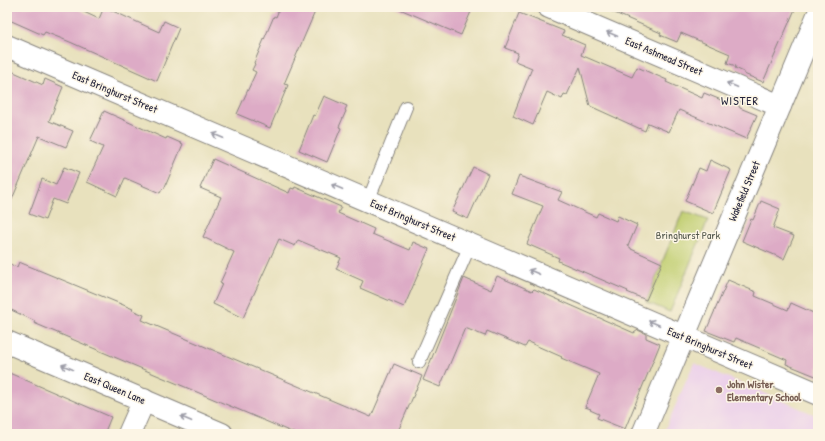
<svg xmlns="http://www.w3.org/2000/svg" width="825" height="441" font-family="'Patrick Hand',sans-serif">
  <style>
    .built { fill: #ecd1ea }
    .green { fill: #c0ce6f; stroke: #717855 }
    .building { fill: #ddabc6 }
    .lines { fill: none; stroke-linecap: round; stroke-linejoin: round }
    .service-casing { stroke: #85827c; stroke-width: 14 }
    .minor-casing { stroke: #85827c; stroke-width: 24 }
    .service { stroke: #fff; stroke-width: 12 }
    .minor { stroke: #fff; stroke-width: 22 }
    .oneway { stroke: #9c9ca7 }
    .education-dot { fill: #8d6e63; stroke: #fcf5e5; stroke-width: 1.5 }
    .labels { text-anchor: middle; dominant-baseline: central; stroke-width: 3; stroke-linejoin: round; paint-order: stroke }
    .street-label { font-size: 11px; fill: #22223b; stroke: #fcf5e5 }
    .park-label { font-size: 11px; fill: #51564b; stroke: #fcf5e5 }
    .education-label { font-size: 11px; font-weight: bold; fill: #785e54; stroke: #fcf5e5; text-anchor: start }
    .neighbourhood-label { font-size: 12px; letter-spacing: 1px; fill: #22223b; stroke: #fcf5e5 }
  </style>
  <rect width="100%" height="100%" fill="#fcf5e5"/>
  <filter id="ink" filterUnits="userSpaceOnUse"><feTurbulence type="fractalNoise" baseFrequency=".025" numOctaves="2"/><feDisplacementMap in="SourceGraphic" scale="8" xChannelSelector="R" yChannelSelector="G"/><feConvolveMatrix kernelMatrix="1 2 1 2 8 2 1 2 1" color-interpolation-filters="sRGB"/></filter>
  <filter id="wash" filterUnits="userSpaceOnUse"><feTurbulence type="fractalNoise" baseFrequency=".012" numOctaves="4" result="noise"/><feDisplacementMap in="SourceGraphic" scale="16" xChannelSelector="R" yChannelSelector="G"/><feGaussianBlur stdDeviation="0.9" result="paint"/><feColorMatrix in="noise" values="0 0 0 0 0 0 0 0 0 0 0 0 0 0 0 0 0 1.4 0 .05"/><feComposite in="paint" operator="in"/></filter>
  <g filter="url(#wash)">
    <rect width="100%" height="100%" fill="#e8e1bd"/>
    <path class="built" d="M694,363L818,416V434H663Z"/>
    <path class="green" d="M683,211L708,220L670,312L646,302Z"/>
    <g id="blocks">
      <g class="building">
        <path d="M7,7H73L99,19L104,7L159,32L164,21L179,28L157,81L70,42L45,32L43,35L7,19Z"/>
        <path d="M280,7H317L284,84L288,85L270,128L237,114L256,72L252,70L255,64L254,63L274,16L276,17Z"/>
        <path d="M395,7H473L461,35Z"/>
        <path d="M601,7H796L763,82L744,74V72L735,68L736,66L727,63L730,54L681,33L677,42L660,35L661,33Z"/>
        <path d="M519,13L564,31L562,35L585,45L581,55L632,77L637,67L667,80L666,82L702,98L704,93L726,102L733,100L736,101L740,108L757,115L746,139L679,110L669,132L648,123L645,131L590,106L580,67L567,95L564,94L562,99L547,92L533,125L513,116L532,68L515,61L518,53L505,48Z"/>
        <path d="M7,69L43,85L45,79L63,87L49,121L73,131L66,147L39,136L7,211Z"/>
        <path d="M324,96L347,106L345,110L346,111L339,127L341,128L327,162L299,150L313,115L315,116Z"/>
        <path d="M104,111L166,139L167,137L183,144L164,189L163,188L160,193L125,178L117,196L87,182L103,147L90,141Z"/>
        <path d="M213,159L289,193L291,188L294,189L295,187L341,207L338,213L374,229L372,234L410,250L413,242L429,249L404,307L360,288L363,281L336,269L341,258L298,240L295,246L279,239L243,318L213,304L222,284L220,283L234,252L203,237L221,197L200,188Z"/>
        <path d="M710,160L731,170L713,213L685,201L699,168L706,171Z"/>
        <path d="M64,167L79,173L66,204L53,199L45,220L29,214L42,179L56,185Z"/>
        <path d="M473,167L488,174L468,219L452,212Z"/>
        <path d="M519,176L562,192L558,200L596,217L598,213L616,221L618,216L637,225L628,246L631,248V249L662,263L646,300L627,292L628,291L558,261L559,258L527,244L543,206L512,194Z"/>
        <path d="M761,201L780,209L773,228L794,236L784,259L742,241L751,219L753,220Z"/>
        <path d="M19,262L133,309L132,310L144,315L142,320L371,417L394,364L422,376L399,429L410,434H296L34,323L35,321L7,308V263L17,267Z"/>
        <path d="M497,276L532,291L534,289L634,333L638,330L646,334V338L660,344L625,429L597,418L599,414L590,410L591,409L585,407L599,374L561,358L562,357L528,342L525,347L487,331L485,336L465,328L440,387L423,380L464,278L491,290Z"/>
        <path d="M728,280L756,292L755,296L788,310L791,303L818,315V377L786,364L787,360L736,338L734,342L706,331Z"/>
        <path d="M7,372L111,417L104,434H7Z"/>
      </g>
    </g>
  </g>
  <g filter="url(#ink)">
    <use href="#blocks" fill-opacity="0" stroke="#85827c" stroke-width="1"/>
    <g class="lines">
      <g class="service-casing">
        <g id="service">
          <path d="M368,201L406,107"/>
          <path d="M419,362L470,245"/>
        </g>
      </g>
      <g class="minor-casing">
        <g id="minor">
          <path d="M549,7L780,106"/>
          <path d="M7,46L818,394"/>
          <path d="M7,342L222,434"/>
          <path d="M129,434L144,400"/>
          <path d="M643,434L818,15"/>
        </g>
      </g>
      <use href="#service" class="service"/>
      <use href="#minor" class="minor"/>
    </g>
    <defs><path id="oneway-shaft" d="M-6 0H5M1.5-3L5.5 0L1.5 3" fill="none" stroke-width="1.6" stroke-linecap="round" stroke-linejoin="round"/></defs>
    <g class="oneway">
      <use href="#oneway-shaft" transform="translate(612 34) rotate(-157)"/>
      <use href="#oneway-shaft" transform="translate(732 85) rotate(-157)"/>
      <use href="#oneway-shaft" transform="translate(218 136) rotate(-157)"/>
      <use href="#oneway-shaft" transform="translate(337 187) rotate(-157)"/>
      <use href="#oneway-shaft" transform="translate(534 272) rotate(-157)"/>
      <use href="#oneway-shaft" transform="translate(654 323) rotate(-157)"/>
      <use href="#oneway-shaft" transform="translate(67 367) rotate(-157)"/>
      <use href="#oneway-shaft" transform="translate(186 419) rotate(-157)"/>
    </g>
  </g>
  <circle class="education-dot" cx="719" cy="390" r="4"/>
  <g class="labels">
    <g class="street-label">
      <text transform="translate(664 56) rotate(23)">East Ashmead Street</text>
      <text transform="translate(115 92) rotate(23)">East Bringhurst Street</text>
      <text transform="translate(744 191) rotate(-67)">Wakefield Street</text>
      <text transform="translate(413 220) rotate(23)">East Bringhurst Street</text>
      <text transform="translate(710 348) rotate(23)">East Bringhurst Street</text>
      <text transform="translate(115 388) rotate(23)">East Queen Lane</text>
    </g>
    <g class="park-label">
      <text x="688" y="235">Bringhurst Park</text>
    </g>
    <g class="education-label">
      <text x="727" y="384">John Wister<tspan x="727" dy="13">Elementary School</tspan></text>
    </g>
    <g class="neighbourhood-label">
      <text x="740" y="100">WISTER</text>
    </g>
  </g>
  <rect width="825" height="441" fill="none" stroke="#fcf5e5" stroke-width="24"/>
</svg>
